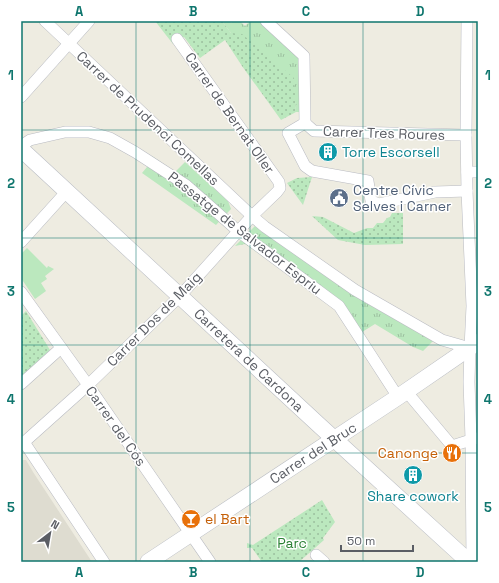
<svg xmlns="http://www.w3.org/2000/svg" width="499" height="583" font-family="'Space Grotesk',sans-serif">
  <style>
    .education { fill: #dedcd0 }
    .grass { fill: url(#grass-tufts) }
    .park { fill: url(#park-dots) }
    .garden { fill: #bbe8be }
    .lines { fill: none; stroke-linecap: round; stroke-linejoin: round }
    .street-casing { stroke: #b9bbc2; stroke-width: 12 }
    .secondary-casing { stroke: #babdc4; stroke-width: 17 }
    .street { stroke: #fff; stroke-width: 11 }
    .secondary { stroke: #fff; stroke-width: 16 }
    .grid { fill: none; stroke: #0f766e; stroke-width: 1; stroke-opacity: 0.55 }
    .labels { text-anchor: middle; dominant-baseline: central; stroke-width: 3; stroke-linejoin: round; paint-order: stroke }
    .street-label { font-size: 14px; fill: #5a5d64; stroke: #fff }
    .culture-label { font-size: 14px; fill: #0d838f; stroke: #fff; text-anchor: start }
    .service-label { font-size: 14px; fill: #4e5e75; stroke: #fff; text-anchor: start }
    .food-label { font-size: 14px; fill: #c56008; stroke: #fff; text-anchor: end }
    .park-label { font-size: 14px; fill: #2c8236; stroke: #fff }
    .neatline { fill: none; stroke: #0f766e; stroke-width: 1.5 }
    .grid-label { font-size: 13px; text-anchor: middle; font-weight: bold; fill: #0f766e }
  </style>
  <defs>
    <pattern id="grass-tufts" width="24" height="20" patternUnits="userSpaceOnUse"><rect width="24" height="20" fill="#bbe8be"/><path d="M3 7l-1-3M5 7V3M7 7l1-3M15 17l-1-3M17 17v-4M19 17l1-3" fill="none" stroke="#9bbf9e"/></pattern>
    <pattern id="park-dots" width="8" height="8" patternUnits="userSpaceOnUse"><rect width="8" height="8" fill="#bbe8be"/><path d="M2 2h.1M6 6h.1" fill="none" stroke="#9bbf9e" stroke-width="1.8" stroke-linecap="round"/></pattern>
  </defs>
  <rect width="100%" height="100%" fill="#eeece1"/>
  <path class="education" d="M21,460H26L33,472L92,562H21Z"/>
  <g class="grass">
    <path d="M222,21H230L231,23L233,21H240L245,26L250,21H260L300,56L301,112H296L293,78L231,33Z"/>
    <path d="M152,156L175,172L185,162L228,201L231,209L216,225L142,173L147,167Z"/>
    <path d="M255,226L331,280L368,304L433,341L423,351L413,347L375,324L354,337L336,308L329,302L245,244L235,246Z"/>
  </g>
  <g class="park">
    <path d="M155,21H222L231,33L242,34L294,78L296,112L281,120L242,66L225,40L200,58L184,37L173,44Z"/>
    <path d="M312,177L303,205L287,183L297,178Z"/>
    <path d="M392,213H403V244L365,245L338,240L312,216L323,217L354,233L367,228H373L377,223H383L387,218L390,217Z"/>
    <path d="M26,311L50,350L21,377V316Z"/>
    <path d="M322,500L335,522L323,538L324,540L299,562H262L252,548H247V543L253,545Z"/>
  </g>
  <path class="garden" d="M27,248L47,268L48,266L54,269L45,276L47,279L41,283L46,291L35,299L21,278V254Z"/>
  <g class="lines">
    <g class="street-casing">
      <g id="street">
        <path d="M45,21L252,216L265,227L355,290L442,340L470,348"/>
        <path d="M266,21L304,56L305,123"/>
        <path d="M467,21L466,135L467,191L472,306L470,348L469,382L471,439L472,562"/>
        <path d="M21,97L89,21"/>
        <path d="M305,123L288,133L305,166L312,171L368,181L371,201L379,204L435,192L467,191"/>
        <path d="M305,123L314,131L466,135"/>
        <path d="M21,146L30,140L65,132H89L110,138L135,152L186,185L238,231L339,306L398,397"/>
        <path d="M467,172H478"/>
        <path d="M21,242L67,191"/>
        <path d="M21,292L88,385L210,562"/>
        <path d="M21,384L61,348"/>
        <path d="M406,391L452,446L477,438"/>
        <path d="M24,442L104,562"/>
        <path d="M21,445L88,385L180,296L252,216L277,192L280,188L279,182L177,39"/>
        <path d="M316,555L324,562"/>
      </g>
    </g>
    <g class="secondary-casing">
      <g id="secondary">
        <path d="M21,149L320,426L469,562"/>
        <path d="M148,562L398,397L478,342"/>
      </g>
    </g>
    <use href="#street" class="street"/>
    <use href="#secondary" class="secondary"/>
  </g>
  <path class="grid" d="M136,21V562M250,21V562M363,21V562M21,130H478M21,238H478M21,345H478M21,453H478"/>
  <defs>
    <g id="building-disc" transform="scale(1)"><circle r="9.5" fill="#0f9aa8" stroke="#fff"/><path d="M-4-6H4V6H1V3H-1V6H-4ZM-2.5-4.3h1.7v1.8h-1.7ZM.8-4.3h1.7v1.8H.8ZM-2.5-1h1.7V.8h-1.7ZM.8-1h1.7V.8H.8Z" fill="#fff"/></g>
    <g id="civic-disc" transform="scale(1)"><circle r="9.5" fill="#5c6f8a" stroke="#fff"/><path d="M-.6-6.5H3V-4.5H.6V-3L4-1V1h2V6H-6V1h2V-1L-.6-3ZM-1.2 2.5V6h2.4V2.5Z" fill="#fff"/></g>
    <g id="restaurant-disc" transform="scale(1)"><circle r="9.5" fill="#e8710a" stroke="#fff"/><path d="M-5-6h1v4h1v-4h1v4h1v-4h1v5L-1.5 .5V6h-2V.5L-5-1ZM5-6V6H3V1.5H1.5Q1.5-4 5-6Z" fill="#fff"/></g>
    <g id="bar-disc" transform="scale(1)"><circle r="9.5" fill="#e8710a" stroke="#fff"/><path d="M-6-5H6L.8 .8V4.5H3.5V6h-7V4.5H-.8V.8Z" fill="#fff"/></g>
  </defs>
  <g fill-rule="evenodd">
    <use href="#building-disc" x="328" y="152"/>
    <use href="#civic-disc" x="339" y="198"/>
    <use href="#restaurant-disc" x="452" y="453"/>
    <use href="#building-disc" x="413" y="475"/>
    <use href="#bar-disc" x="191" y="519"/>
  </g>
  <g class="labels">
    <g class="street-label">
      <text transform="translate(230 113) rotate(55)">Carrer de Bernat Oller</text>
      <text transform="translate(148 118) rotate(43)">Carrer de Prudenci Comellas</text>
      <text transform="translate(384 133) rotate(2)">Carrer Tres Roures</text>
      <text transform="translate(245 233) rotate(38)">Passatge de Salvador Espriu</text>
      <text transform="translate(154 319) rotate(-45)">Carrer Dos de Maig</text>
      <text transform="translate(249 360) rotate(43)">Carretera de Cardona</text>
      <text transform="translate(116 426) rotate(55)">Carrer del Cós</text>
      <text transform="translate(313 453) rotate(-33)">Carrer del Bruc</text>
    </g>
    <g class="culture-label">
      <text x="342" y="152">Torre Escorsell</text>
      <text x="413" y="496" text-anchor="middle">Share cowork</text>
    </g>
    <g class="service-label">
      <text x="353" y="190">Centre Cívic<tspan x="353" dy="16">Selves i Carner</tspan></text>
    </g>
    <g class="food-label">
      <text x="438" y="453">Canonge</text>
      <text x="205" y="519" text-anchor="start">el Bart</text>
    </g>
    <g class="park-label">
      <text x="292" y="543">Parc</text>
    </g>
  </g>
  <rect width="499" height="583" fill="none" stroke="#ffffff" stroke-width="44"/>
  <g transform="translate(50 533) rotate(31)" stroke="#ffffff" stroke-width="3" paint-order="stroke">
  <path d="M0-3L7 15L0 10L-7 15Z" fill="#5a5d64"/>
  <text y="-6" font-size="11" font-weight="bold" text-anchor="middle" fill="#5a5d64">N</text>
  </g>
  <path d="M341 545v6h72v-6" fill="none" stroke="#5a5d64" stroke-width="2"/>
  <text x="347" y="545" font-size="12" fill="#5a5d64" stroke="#ffffff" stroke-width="3" paint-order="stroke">50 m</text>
  <rect x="22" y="22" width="455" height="539" class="neatline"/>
  <g class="grid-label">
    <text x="79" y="16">A</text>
    <text x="193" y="16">B</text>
    <text x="306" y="16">C</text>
    <text x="420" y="16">D</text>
    <text x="11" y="80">1</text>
    <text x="488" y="80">1</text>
    <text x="11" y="188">2</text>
    <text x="488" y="188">2</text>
    <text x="11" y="296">3</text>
    <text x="488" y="296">3</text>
    <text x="11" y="404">4</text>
    <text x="488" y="404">4</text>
    <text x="11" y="512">5</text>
    <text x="488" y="512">5</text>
    <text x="79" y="577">A</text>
    <text x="193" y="577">B</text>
    <text x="306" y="577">C</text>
    <text x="420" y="577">D</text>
  </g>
</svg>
